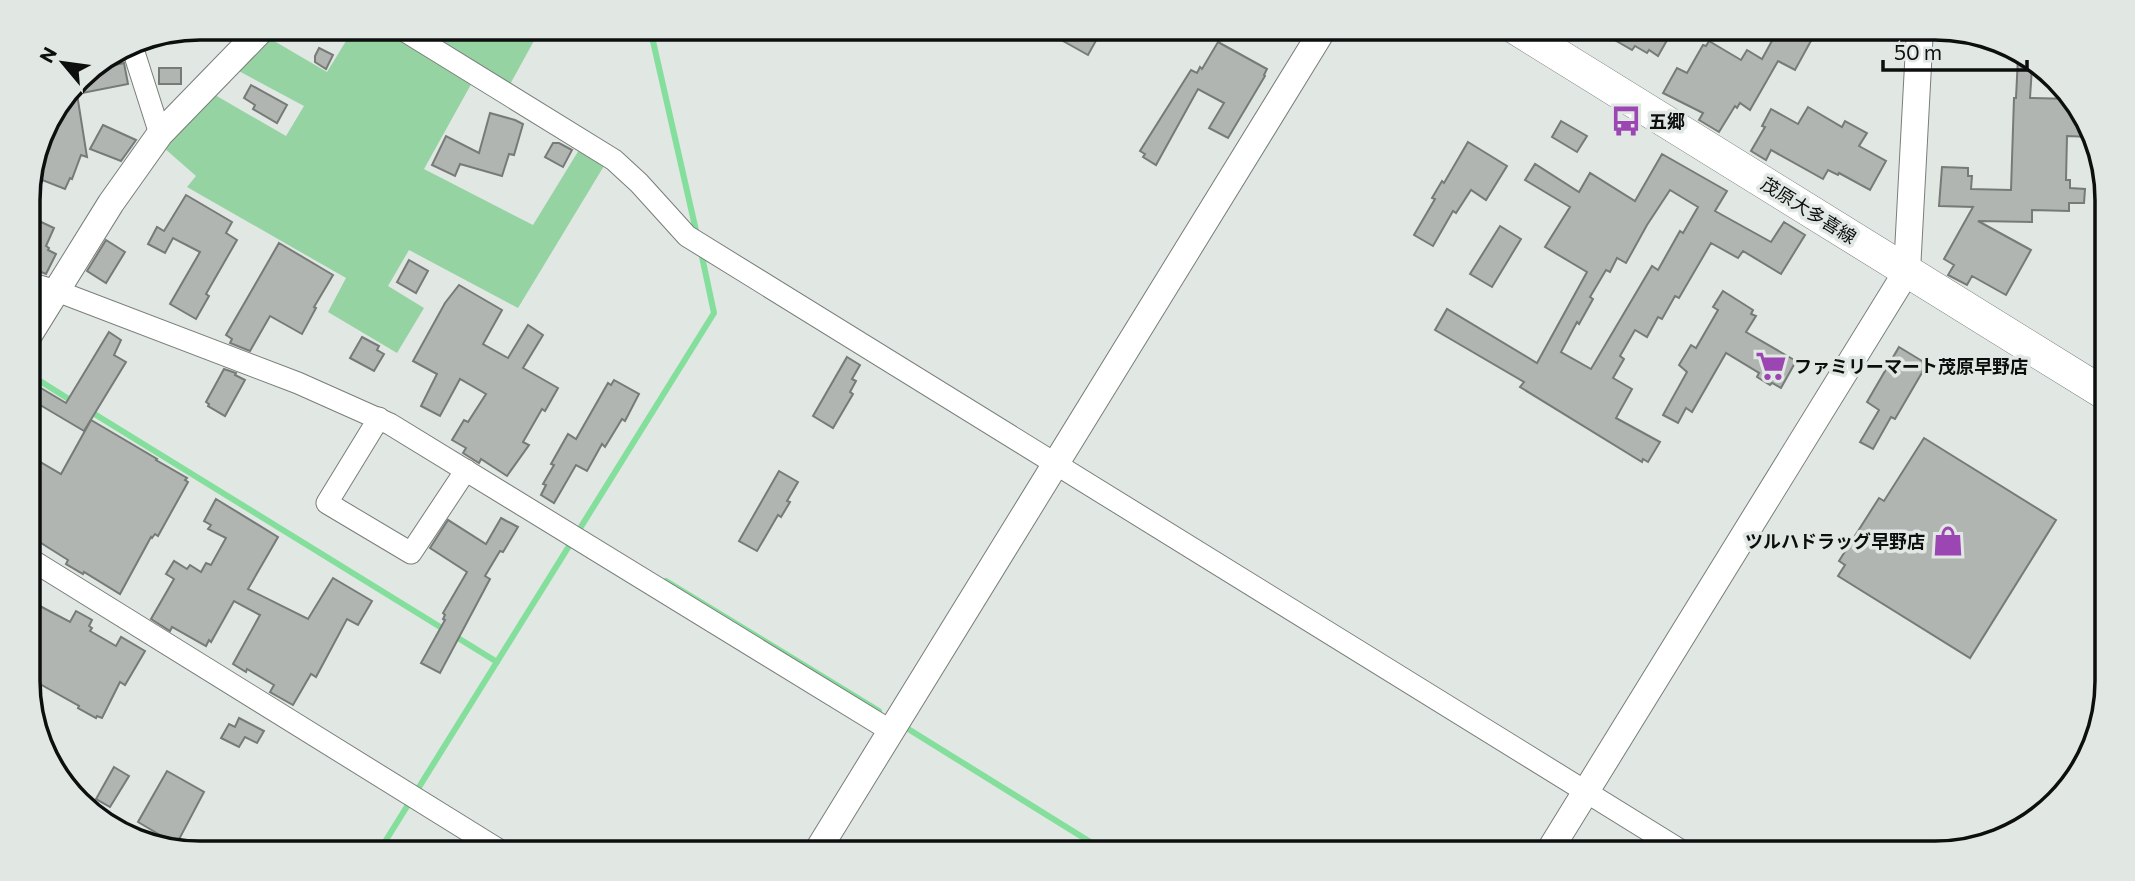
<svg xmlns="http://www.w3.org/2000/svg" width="2135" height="881" font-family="Commissioner,'Noto Sans JP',sans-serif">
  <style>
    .green { fill: #95d3a3 }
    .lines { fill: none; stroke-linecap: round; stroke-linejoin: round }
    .stream { stroke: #84df9c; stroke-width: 6 }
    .building { fill: #b0b5b1; stroke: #767b77; stroke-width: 2; fill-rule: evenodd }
    .minor-casing { stroke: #797e7a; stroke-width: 23 }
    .tertiary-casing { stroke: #797e7a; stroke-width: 28 }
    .primary-casing { stroke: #797e7a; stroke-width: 33 }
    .minor { stroke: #fff; stroke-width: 21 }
    .tertiary { stroke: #fff; stroke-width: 26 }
    .primary { stroke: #fff; stroke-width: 32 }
    .labels { text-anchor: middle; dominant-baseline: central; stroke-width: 7; stroke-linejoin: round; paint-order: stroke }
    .poi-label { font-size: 18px; font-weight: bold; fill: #0d0f0e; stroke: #e1e7e2; text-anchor: start }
    .street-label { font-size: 18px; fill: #0d0f0e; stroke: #e1e7e2 }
    .rim { fill: none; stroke: #0d0f0e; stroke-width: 3.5 }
  </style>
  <rect width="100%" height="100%" fill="#e1e7e2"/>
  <g class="green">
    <path d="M354,28H391L474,79L424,169L533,225L582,145L607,161L518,308L409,250L388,286L424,308L397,353L328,312L346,278L187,187L196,176L163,147L215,95L286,136L304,106L237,70L269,38L327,72Z"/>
    <path d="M408,28H541L508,88Z"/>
  </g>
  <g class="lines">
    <g class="stream">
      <path d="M650,28L697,235"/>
      <path d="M29,374L75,403"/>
      <path d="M88,410L497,662"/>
      <path d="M666,581L879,711"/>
      <path d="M905,727L1108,853"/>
      <path d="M378,853L714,313L701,252"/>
    </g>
  </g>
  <g class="building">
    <path d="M1040,28H1103L1088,55Z"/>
    <path d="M1594,28H1674L1658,56L1649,50L1647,53L1635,46L1632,50Z"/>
    <path d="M1779,28H1818L1795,70L1778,61L1750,110L1740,103L1737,108L1735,106L1719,132L1699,120L1703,113L1663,93L1677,68L1687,73L1703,45L1706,46L1709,41L1741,60L1747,50L1762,59Z"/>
    <path d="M1218,42L1267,69L1264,75L1265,76L1228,138L1209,128L1224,103L1198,89L1156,165L1143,157L1145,154L1140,151L1191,70L1197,73L1200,67L1202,69Z"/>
    <path d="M319,48L333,55L326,69L315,62V56Z"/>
    <path d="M2018,57L2032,67L2030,98L2073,99L2089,137L2067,136L2066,180H2070V188L2085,189L2084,203H2069V211L2032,210V222L1978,221L2031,250L2006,295L1972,276L1967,285L1948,275L1954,265L1944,259L1973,207L1939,206L1942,167L1968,168V176H1972L1971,189L2011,190L2014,98H2016Z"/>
    <path d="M124,63L128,84L77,94L87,157L81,155L72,179L70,178L65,189L37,178L42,166L38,164L48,140L45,139L54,121L53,115L86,71Z"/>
    <rect x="159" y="68" width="22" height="16"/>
    <path d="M251,85L287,105L277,123L253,109L255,105L244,98Z"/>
    <path d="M1808,107L1842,127L1845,121L1867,133L1859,146L1886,161L1870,190L1839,173L1838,175L1828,170L1823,179L1771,150L1766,160L1751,151L1765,127L1762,126L1771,109L1798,124Z"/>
    <path d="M490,113L515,120L523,124L514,155L509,154L502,176L460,164L455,176L432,165L446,136L479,153Z"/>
    <path d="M1561,121L1587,136L1577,152L1552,137Z"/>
    <path d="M103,125L136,140L121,161L90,149Z"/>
    <path d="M1468,142L1507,166L1486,200L1471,190L1456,213L1453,211L1433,246L1414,235L1435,199L1432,198L1442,181L1444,183Z"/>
    <path d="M553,143H559L572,150L563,167L545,157Z"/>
    <path d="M1662,154L1727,191L1715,211L1771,242L1784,222L1805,235L1781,274L1743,251L1738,258L1711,243L1679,298L1675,296L1662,319L1658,317L1647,337L1635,330L1620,356L1624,359L1613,378L1632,389L1616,418L1660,442L1648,462L1643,459L1642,462L1520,387L1524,382L1435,330L1447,309L1537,363L1587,272L1545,247L1570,207L1525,180L1535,164L1579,192L1590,173L1635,201ZM1670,190L1698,207L1683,233L1680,231L1658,270L1652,266L1591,369L1561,352L1577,322L1579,324L1593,299L1590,297L1606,270L1610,272L1617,258L1626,263L1647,225Z"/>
    <path d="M186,195L232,222L226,233L237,240L206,294L209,296L196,319L170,304L200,252L173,238L165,253L148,244L157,227L164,231Z"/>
    <path d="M39,221L54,228L46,246L49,248L48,250L56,254L46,274L29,267V242Z"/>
    <path d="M1500,226L1521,239L1492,287L1470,274Z"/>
    <path d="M106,240L125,252L106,283L87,271Z"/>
    <path d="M279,243L333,275L314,307L316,308L302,334L270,316L250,351L230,343L232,339L226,335Z"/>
    <path d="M409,260L428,271L416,293L397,282Z"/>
    <path d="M459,285L502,310L483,344L508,358L528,325L543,335L523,368L558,388L545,411L542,409L523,442L529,445L507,476L481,459L479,463L463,453L466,448L452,440L464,420L468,422L486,394L460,379L440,416L421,406L437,374L413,361L445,303Z"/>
    <path d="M1723,291L1753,310L1751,314L1756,316L1746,332L1796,361L1781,388L1772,383L1770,385L1757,377L1759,373L1726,353L1692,412L1686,408L1678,423L1663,415L1687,372L1679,365L1691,345L1696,348L1718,310L1713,307Z"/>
    <path d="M109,332L121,340L114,355L126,362L84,431L30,399L29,381L66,403Z"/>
    <path d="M362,337L379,346L377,350L384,354L374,371L350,358Z"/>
    <path d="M1899,347L1927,364L1895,419L1891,417L1873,449L1860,442L1879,410L1867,402Z"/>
    <path d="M847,357L860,365L852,379L856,381L850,392L853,394L833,428L813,416Z"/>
    <path d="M224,369L236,373L235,375L245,380L225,416L208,406L209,404L206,402Z"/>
    <path d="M614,380L639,394L625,421L622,419L605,447L602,444L587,471L576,465L554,503L541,495L546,485L543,484L554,465L551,464L568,434L576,439L608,383L611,385Z"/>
    <path d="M91,420L157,459L156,460L187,478L185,480L188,482L158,536L155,534L152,538L151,537L120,594L84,572L83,574L66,564L68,560L30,536V456L61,474Z"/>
    <path d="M1924,438L2056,520L1970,658L1838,576L1845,565L1839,561L1879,498L1884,501Z"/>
    <path d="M779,471L798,482L787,501L790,502L781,517L778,515L757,551L739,541Z"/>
    <path d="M216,499L278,537L248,589L308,619L333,578L372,601L358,625L347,619L316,677L311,674L293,705L270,692L274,685L247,669L246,672L233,664L260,615L234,601L211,642L209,640L206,646L172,627L170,631L151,619L174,579L166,574L174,561L187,569L190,565L201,572L206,563L211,565L226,538L208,529L211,525L204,521Z"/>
    <path d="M501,518L518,527L503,552L500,551L485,576L490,579L440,673L421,663L445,620L443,619L445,615L443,613L467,572L430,548L448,520L486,544Z"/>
    <path d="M38,605L70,622L76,611L92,620L89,626L92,628L90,631L116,646L121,637L145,651L125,685L120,682L102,718L97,716L96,718L78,708L79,706L31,679V619Z"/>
    <path d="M239,718L264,731L257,743L245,737L239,747L221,738L229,724L235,727Z"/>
    <path d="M114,767L129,776L110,807L96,799Z"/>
    <path d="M167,771L204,792L175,847L158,838L160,835L138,822Z"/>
  </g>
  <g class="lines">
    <g class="minor-casing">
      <g id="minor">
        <path d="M400,28L614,160L639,183L687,236L1685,853"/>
        <path d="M131,43L160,134"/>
        <path d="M29,283L57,291L298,383L390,424L891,731"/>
        <path d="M379,418L327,503L411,553L466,470"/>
        <path d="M30,559L504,853"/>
      </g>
    </g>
    <g class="tertiary-casing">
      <g id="tertiary">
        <path d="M29,335L111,203L160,134L263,28"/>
        <path d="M816,853L1324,28"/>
        <path d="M1548,853L1907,271L1920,28"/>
      </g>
    </g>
    <g class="primary-casing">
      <path id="primary" d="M1515,28L2102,392"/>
    </g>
    <use href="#minor" class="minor"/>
    <use href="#tertiary" class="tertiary"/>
    <use href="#primary" class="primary"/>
  </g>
  <defs>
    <g id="bus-bare" transform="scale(2.415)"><path d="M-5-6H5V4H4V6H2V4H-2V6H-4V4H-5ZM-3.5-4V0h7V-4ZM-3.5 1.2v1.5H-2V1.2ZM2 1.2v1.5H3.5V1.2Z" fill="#9c46b3" stroke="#e1e7e2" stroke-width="2.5" paint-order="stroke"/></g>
    <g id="supermarket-bare" transform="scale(2.415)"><path d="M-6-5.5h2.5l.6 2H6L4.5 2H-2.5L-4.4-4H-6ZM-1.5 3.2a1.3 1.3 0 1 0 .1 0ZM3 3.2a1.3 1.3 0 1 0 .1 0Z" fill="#9c46b3" stroke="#e1e7e2" stroke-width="2.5" paint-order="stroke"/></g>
    <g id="shop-bare" transform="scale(2.415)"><path d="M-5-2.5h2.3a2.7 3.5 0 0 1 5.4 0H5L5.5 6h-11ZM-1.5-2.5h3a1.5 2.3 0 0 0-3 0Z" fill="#9c46b3" stroke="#e1e7e2" stroke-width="2.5" paint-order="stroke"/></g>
  </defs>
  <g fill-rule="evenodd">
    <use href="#bus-bare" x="1626" y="121"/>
    <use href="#supermarket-bare" x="1771" y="366"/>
    <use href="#shop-bare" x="1948" y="541"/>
  </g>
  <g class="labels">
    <g class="poi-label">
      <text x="1649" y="121">五郷</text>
      <text x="1794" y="366">ファミリーマート茂原早野店</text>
      <text x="1925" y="541" text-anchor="end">ツルハドラッグ早野店</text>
    </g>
    <g class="street-label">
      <text transform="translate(1809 210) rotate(32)">茂原大多喜線</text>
    </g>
  </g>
  <path d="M0 0H2135V881H0ZM200 40H1935A160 160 0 0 1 2095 200V681A160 160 0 0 1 1935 841H200A160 160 0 0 1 40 681V200A160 160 0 0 1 200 40Z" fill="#e1e7e2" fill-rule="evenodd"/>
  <path class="rim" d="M200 40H1935A160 160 0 0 1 2095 200V681A160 160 0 0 1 1935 841H200A160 160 0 0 1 40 681V200A160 160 0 0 1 200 40Z"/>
  <g transform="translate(63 63) rotate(299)" stroke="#e1e7e2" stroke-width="5" paint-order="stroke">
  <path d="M0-5L12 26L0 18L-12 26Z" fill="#0d0f0e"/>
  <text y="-10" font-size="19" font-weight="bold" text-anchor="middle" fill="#0d0f0e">N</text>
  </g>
  <path d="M1883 60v10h144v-10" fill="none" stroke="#0d0f0e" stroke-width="3.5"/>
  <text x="1894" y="60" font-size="21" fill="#0d0f0e" stroke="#e1e7e2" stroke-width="5" paint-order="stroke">50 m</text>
</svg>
